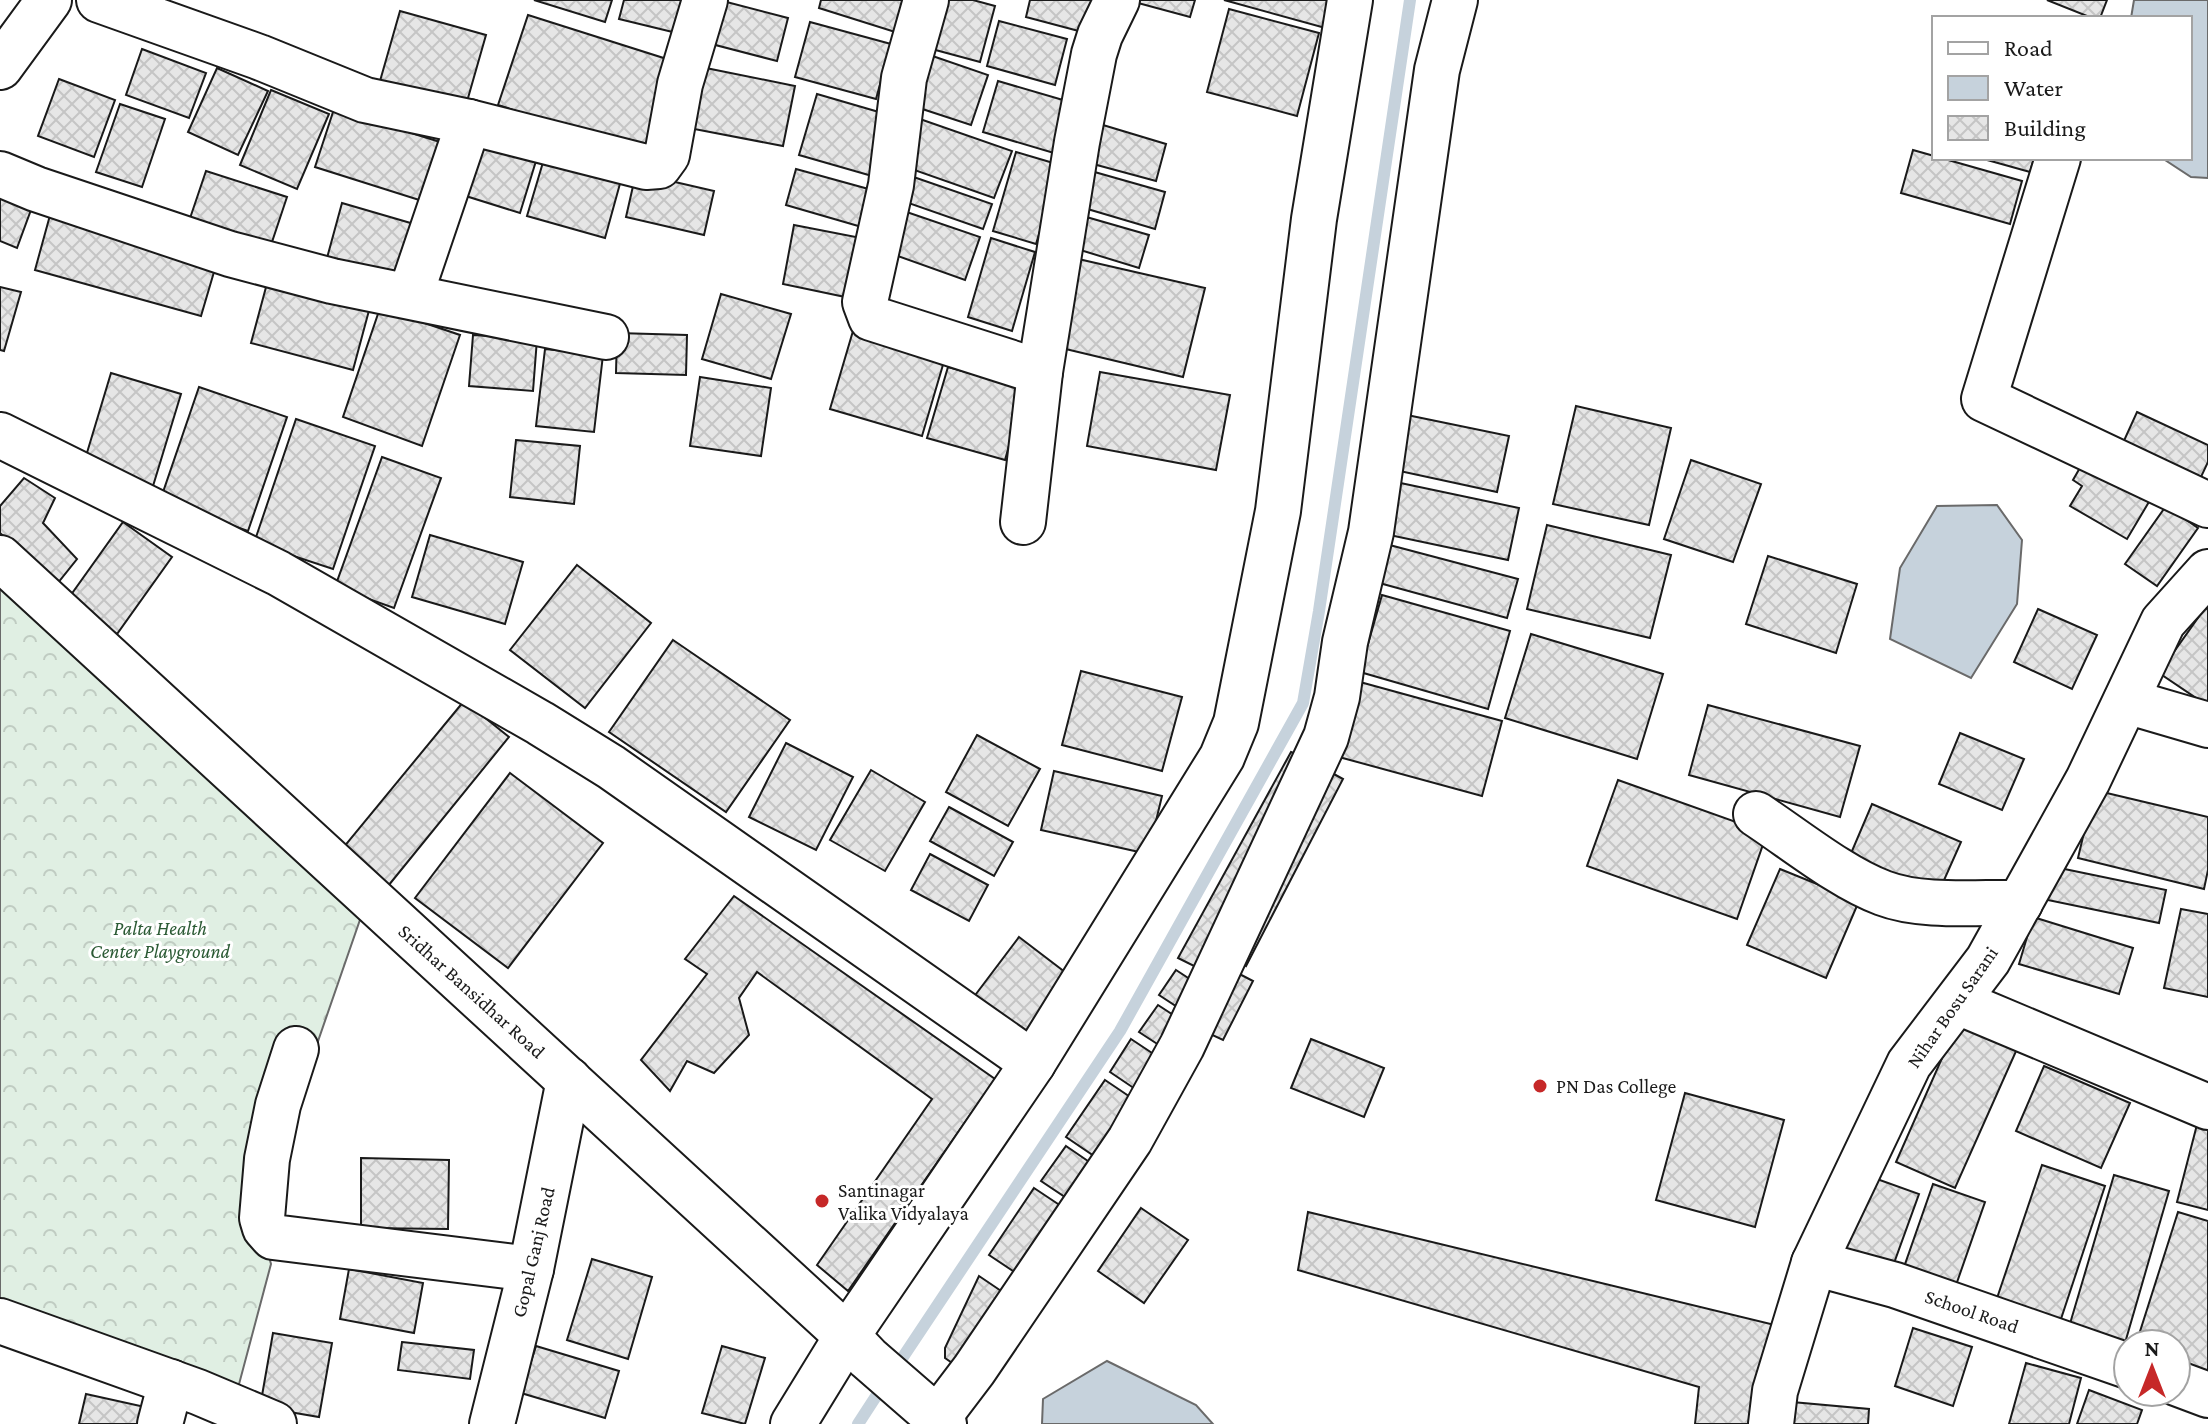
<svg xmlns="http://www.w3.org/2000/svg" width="2208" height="1424" font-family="'Crimson Pro',serif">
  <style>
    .forest { fill: url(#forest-crowns); stroke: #6a6a6a; stroke-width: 2 }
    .water { fill: #c6d2dc; stroke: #6a6a6a; stroke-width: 2 }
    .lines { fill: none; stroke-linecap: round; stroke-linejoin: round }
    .stream { stroke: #c6d2dc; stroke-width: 12 }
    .building { fill: url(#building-cross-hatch); stroke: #1a1a1a; stroke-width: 2 }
    .minor-casing { stroke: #1a1a1a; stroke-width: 48 }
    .minor { stroke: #fff; stroke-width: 44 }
    .poi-dot { fill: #c62828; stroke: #fff; stroke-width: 3 }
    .labels { text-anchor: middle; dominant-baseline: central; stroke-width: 6; stroke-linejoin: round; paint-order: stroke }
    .park-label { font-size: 20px; font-style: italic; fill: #2b5a34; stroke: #fff }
    .street-label { font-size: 20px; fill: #1a1a1a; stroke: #fff }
    .poi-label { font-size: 20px; fill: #1a1a1a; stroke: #fff; text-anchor: start }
  </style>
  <defs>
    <pattern id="forest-crowns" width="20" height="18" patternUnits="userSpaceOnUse" patternTransform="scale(2)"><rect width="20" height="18" fill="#e0efe3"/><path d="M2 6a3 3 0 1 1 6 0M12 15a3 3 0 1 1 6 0" fill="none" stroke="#c0ccc2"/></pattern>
    <pattern id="building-cross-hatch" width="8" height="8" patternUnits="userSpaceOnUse" patternTransform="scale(2)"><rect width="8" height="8" fill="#e6e6e6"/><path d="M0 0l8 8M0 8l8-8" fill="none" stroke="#c5c5c5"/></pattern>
  </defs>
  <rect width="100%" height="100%" fill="#fff"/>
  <path class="forest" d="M0,569L363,911L317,1044L249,1183L271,1264L238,1388L0,1303Z"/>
  <g class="water">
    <path d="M2134,0H2208V178L2191,177L2162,158H2190V18H2131Z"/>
    <path d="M1997,505L2022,540L2017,604L1971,678L1890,639L1900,568L1937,506Z"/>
    <path d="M1107,1361L1196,1405L1213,1424H1042L1043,1399Z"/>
  </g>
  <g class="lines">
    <g class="stream">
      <path d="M895,1369L1120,1031L1303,703L1319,611L1410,0"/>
      <path d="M858,1424L884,1384"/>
    </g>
  </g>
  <g class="building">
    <path d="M534,0H612L605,22Z"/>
    <path d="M624,0H694L685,35L619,19Z"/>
    <path d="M719,0L788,18L777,61L700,41Z"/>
    <path d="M821,0H923L911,37L819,8Z"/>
    <path d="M929,0H973L995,6L980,62L917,45Z"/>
    <path d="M1030,0H1099L1090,34L1026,17Z"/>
    <path d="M1127,0H1195L1190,17Z"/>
    <path d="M1224,0H1337L1329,29Z"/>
    <path d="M2047,0H2107L2100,18H2092Z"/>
    <path d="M1229,9L1319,33L1297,116L1207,92Z"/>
    <path d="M400,11L486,35L462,119L376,95Z"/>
    <path d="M528,15L673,61L644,152L498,105Z"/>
    <path d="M999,21L1067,39L1055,85L987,66Z"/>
    <path d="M810,22L891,44L876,99L795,77Z"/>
    <path d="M142,49L206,73L189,118L126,95Z"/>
    <path d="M918,51L988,75L971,125L901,102Z"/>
    <path d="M701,67L795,86L783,146L689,128Z"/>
    <path d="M217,68L268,91L238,155L188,132Z"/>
    <path d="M59,79L115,100L94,157L38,136Z"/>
    <path d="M998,81L1080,105L1064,156L983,132Z"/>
    <path d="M271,90L329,114L297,189L240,165Z"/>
    <path d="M817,94L896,117L879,178L799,155Z"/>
    <path d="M120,104L165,119L142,187L96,172Z"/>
    <path d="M334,109L453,146L435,205L315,167Z"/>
    <path d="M917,118L1012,151L994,198L900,165Z"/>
    <path d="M1093,122L1166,144L1156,181L1082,161Z"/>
    <path d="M473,127L540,148L520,213L453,192Z"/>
    <path d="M1913,150L2022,181L2010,224L1901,193Z"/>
    <path d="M1016,152L1060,165L1036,244L993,231Z"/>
    <path d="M1980,158H2034L2030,172Z"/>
    <path d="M544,159L621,180L605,238L527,216Z"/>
    <path d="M796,169L883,193L872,230L786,205Z"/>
    <path d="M1084,169L1165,192L1155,229L1074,205Z"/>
    <path d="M206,171L287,197L266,260L185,233Z"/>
    <path d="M636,173L714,191L704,235L626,217Z"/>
    <path d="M902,173L992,204L983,229L894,198Z"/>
    <path d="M0,196L32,207L17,248L0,241Z"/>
    <path d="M342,203L414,224L399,278L327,258Z"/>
    <path d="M892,207L980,237L965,280L881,250Z"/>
    <path d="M52,208L219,255L201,316L35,270Z"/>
    <path d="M1069,212L1149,235L1139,268L1064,245Z"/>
    <path d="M794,225L861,238L850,298L783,284Z"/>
    <path d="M991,238L1035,252L1012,331L968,317Z"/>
    <path d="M1074,258L1205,288L1183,377L1053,346Z"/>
    <path d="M269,276L371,303L353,370L251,343Z"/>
    <path d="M0,287L21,292L4,351L0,350Z"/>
    <path d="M721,294L791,314L771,379L702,359Z"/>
    <path d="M380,308L460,335L422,446L343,417Z"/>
    <path d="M853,331L945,358L922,436L830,409Z"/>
    <path d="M617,333L687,335L686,375L616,373Z"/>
    <path d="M473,335L537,339L533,391L469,386Z"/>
    <path d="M545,349L603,355L594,432L536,426Z"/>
    <path d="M948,367L1025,389L1005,460L927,438Z"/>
    <path d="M1100,372L1230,395L1216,470L1087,446Z"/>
    <path d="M111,373L181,394L153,486L83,466Z"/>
    <path d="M700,377L771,388L761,456L690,446Z"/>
    <path d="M199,387L287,417L248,531L160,501Z"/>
    <path d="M1576,406L1671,428L1649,525L1553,504Z"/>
    <path d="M2137,412L2208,445V462L2194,492L2117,456Z"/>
    <path d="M1407,415L1509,436L1497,492L1395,470Z"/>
    <path d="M296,419L375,446L333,569L254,543Z"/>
    <path d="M516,440L580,446L574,504L510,497Z"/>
    <path d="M2089,452L2156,490L2127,539L2070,506L2082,486L2073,480Z"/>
    <path d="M382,457L441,478L394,608L335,587Z"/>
    <path d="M1691,460L1761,484L1733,562L1664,539Z"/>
    <path d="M24,478L55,498L43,523L77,559L57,584L0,533V506Z"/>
    <path d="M1391,481L1519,508L1508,560L1380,533Z"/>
    <path d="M2166,506L2198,528L2157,586L2125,564Z"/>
    <path d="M123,522L172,557L117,634L68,599Z"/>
    <path d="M1547,525L1671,555L1650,638L1527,609Z"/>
    <path d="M430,535L523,562L505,624L412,597Z"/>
    <path d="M1382,543L1518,579L1507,618L1372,581Z"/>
    <path d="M1768,556L1857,584L1836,653L1746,624Z"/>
    <path d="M577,565L651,623L585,708L510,650Z"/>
    <path d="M1382,595L1510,631L1488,709L1360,672Z"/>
    <path d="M2205,608L2208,609V706L2159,673Z"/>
    <path d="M2038,609L2097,635L2072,689L2014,662Z"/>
    <path d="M1531,634L1663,674L1637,759L1505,718Z"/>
    <path d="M673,640L790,720L726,812L609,732Z"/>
    <path d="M1081,671L1182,697L1162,771L1062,745Z"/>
    <path d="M1360,682L1502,721L1482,796L1339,757Z"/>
    <path d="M464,701L509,737L384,891L338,854Z"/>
    <path d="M1708,705L1860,746L1840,817L1689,775Z"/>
    <path d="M1960,733L2024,759L2002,810L1939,784Z"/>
    <path d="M977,735L1040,769L1008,826L946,792Z"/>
    <path d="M786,743L853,777L816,850L749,817Z"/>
    <path d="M1291,752L1312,761L1206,972L1178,958Z"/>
    <path d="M1321,767L1343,779L1246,966L1226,954Z"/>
    <path d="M871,770L925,802L885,871L830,840Z"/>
    <path d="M1054,771L1162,796L1148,854L1041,830Z"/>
    <path d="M510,773L603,843L508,968L415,898Z"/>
    <path d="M1618,780L1767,833L1737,919L1587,866Z"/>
    <path d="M2094,790L2208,817V870L2204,889L2078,858Z"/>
    <path d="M1872,804L1961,842L1937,896L1849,858Z"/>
    <path d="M949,807L1013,842L994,876L930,841Z"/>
    <path d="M930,854L988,885L969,921L911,890Z"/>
    <path d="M2050,866L2166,890L2159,923L2043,899Z"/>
    <path d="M1780,869L1859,901L1826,978L1747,945Z"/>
    <path d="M734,896L995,1079L848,1291L817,1265L932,1099L757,972L739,998L749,1035L714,1073L687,1061L670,1091L641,1060L707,974L685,959Z"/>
    <path d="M2181,909L2208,914V997L2164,988Z"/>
    <path d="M2033,917L2133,948L2119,994L2019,964Z"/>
    <path d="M1019,937L1074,979L1025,1044L970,1002Z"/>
    <path d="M1224,966L1253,981L1223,1040L1193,1026Z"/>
    <path d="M1176,970L1205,989L1188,1014L1159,995Z"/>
    <path d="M1158,1005L1187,1024L1168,1051L1139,1032Z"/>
    <path d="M1958,1022L2017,1049L1955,1188L1896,1162Z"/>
    <path d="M1131,1039L1167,1063L1144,1095L1110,1072Z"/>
    <path d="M1311,1039L1384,1068L1364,1117L1291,1088Z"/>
    <path d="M2044,1066L2130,1103L2101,1168L2016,1131Z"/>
    <path d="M1105,1080L1142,1105L1103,1162L1066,1137Z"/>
    <path d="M1685,1093L1784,1120L1755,1227L1656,1200Z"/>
    <path d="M2200,1113L2208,1115V1210L2177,1202Z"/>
    <path d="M1066,1146L1101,1170L1077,1205L1041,1181Z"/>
    <path d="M361,1158L449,1160L448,1229L361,1228Z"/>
    <path d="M2042,1165L2105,1186L2058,1328L1994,1307Z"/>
    <path d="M1863,1174L1919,1194L1889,1277L1832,1257Z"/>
    <path d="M2114,1175L2169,1191L2125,1343L2069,1327Z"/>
    <path d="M1933,1184L1985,1202L1955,1288L1903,1270Z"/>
    <path d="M1034,1188L1067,1210L1022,1277L989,1255Z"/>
    <path d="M1141,1208L1188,1240L1144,1303L1098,1271Z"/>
    <path d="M1308,1212L1779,1326L1761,1424H1695L1699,1387L1298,1270Z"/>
    <path d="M2178,1212L2208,1221V1378L2176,1368V1344H2136Z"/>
    <path d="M592,1259L652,1277L628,1359L567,1340Z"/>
    <path d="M349,1269L423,1283L414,1333L340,1319Z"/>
    <path d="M979,1276L1010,1297L961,1369L945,1358V1348Z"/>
    <path d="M1913,1328L1972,1347L1953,1406L1895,1386Z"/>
    <path d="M273,1333L332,1343L319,1417L260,1407Z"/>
    <path d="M402,1342L474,1350L470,1379L398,1370Z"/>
    <path d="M536,1346L619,1371L605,1418L521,1393Z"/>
    <path d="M722,1346L765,1358L745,1424L702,1413Z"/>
    <path d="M2026,1363L2081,1378L2069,1424H2009Z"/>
    <path d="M2089,1390L2142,1410L2137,1424H2077Z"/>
    <path d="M86,1394L154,1409L151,1424H79Z"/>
    <path d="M1792,1402L1869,1409L1868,1424H1790Z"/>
  </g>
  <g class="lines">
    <g class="minor-casing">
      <g id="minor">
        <path d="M99,0L259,57L365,100L469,122L646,167L659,166L667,155L680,84L705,0"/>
        <path d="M926,0L904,78L891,185L865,302L871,318L1040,372"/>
        <path d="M0,67L49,0"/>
        <path d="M2058,158L1984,399L2208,505"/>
        <path d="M0,174L36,189L230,254L332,281L606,337"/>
        <path d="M410,296L469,122"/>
        <path d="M0,435L278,573L540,723L611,767L1033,1063"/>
        <path d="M1023,522L1040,372L1077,142L1094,54L1100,35L1117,0"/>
        <path d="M0,558L847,1336L868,1358L944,1424"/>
        <path d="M2126,701L2208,725"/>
        <path d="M1756,814C1794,839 1842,878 1883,893C1922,908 1978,902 2020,903"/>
        <path d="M1958,1002L2208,1107"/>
        <path d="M296,1049L278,1105L267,1159L262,1218L265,1228L273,1237L531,1269"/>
        <path d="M1814,1263L1895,1285L2128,1366"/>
        <path d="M0,1321L198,1392L274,1424"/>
        <path d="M2176,1383L2208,1395"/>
        <path d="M160,1424L171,1382"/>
        <path d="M492,1424L531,1269L569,1080"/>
        <path d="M793,1424L847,1336L1033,1063L1222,757L1236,723L1278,511L1314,219L1350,0"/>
        <path d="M933,1424L974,1370L1130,1140L1182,1046L1326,737L1337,697L1345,642L1371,532L1437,70L1455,0"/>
        <path d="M1771,1424L1775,1391L1814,1263L1909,1064L1988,960L2088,780L2163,622L2208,572"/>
      </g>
    </g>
    <use href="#minor" class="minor"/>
  </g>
  <g class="poi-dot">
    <circle cx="1540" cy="1086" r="8"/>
    <circle cx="822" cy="1201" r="8"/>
  </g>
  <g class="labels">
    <g class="park-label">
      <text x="160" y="928">Palta Health<tspan x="160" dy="23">Center Playground</tspan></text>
    </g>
    <g class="street-label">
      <text transform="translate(472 991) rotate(42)">Sridhar Bansidhar Road</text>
      <text transform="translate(1952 1007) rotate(-55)">Nihar Bosu Sarani</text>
      <text transform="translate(533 1252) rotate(-77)">Gopal Ganj Road</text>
      <text transform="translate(1972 1311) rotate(19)">School Road</text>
    </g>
    <g class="poi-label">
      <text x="1556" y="1086">PN Das College</text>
      <text x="838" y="1190">Santinagar<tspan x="838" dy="23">Valika Vidyalaya</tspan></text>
    </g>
  </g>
  <rect x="1932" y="16" width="260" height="144" fill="#ffffff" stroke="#a3a3a3" stroke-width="2"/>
  <rect x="1948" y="42" width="40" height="12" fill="#ffffff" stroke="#a3a3a3" stroke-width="2"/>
  <text x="2004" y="56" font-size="24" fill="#1a1a1a">Road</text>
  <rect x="1948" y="76" width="40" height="24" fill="#c6d2dc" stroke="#a3a3a3" stroke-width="2"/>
  <text x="2004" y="96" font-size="24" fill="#1a1a1a">Water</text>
  <rect x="1948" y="116" width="40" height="24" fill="url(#building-cross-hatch)" stroke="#a3a3a3" stroke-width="2"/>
  <text x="2004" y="136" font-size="24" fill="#1a1a1a">Building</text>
  <g transform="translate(2152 1368)"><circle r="38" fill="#ffffff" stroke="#a3a3a3" stroke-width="2"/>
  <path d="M0-6L14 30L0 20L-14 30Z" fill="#c62828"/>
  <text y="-12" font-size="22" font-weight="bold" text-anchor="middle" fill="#1a1a1a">N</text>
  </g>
</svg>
